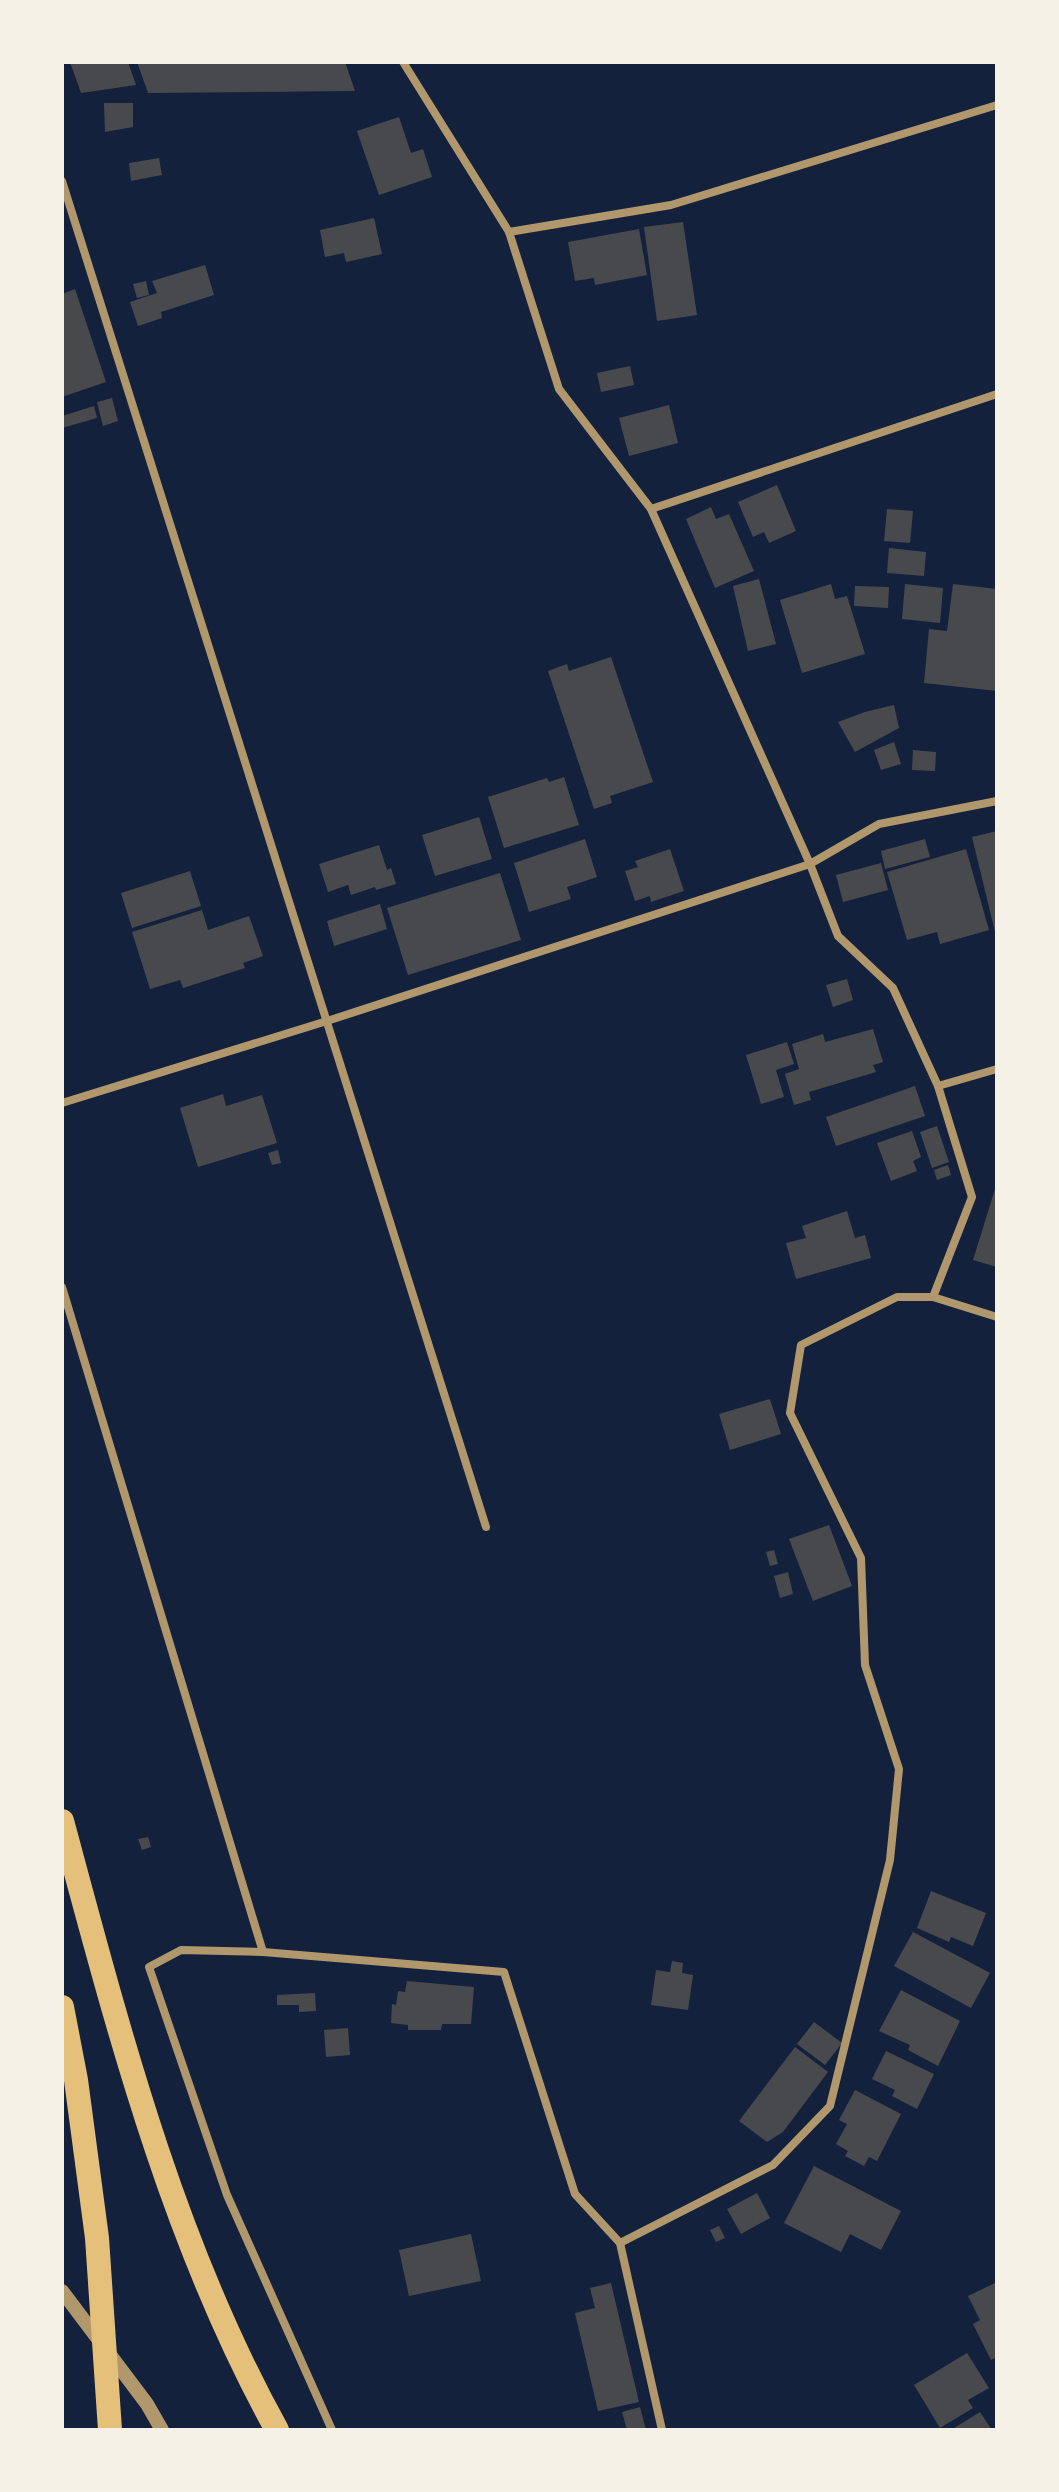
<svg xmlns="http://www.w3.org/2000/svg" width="1059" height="2492" font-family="'DejaVu Sans',sans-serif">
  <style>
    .building { fill: #48494c }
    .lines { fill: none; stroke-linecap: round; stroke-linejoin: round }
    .minor { stroke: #b1986c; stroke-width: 8 }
    .tertiary { stroke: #b1986c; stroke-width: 14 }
    .motorway { stroke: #e5c07b; stroke-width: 24 }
  </style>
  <rect width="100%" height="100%" fill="#14213d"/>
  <g class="building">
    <path d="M70,62H128L136,85L81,93Z"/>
    <path d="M137,62H345L355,91L148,93Z"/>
    <path d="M104,103H133V127L105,132Z"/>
    <path d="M399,117L411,153L423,149L432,177L379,195L357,131Z"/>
    <path d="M159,158L162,175L131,181L129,163Z"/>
    <path d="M374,218L382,254L346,262L344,253L325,257L320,230Z"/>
    <path d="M683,222L697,315L657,321L644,227Z"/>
    <path d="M639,229L647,275L595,285L594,278L575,281L568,242Z"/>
    <path d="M205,265L214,295L161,312L162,318L138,326L130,302L157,293L152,281Z"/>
    <path d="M146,281L149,295L137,298L133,284Z"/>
    <path d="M75,289L106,382L62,397V294Z"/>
    <path d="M630,366L634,385L601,392L597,373Z"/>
    <path d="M112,398L118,421L103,426L97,402Z"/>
    <path d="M669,405L678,443L629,456L619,418Z"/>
    <path d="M94,406L97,418L62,428V416Z"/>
    <path d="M777,485L796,531L769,543L764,532L753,537L738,502Z"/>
    <path d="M711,507L716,519L729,514L754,571L715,588L686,519Z"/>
    <path d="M887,509L913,511L910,543L884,541Z"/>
    <path d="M889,548L926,552L924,576L887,573Z"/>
    <path d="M759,579L776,644L748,651L733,586Z"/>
    <path d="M831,584L835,599L847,596L865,654L802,673L780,600Z"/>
    <path d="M905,584L943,588L940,623L902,619Z"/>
    <path d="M953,584L997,589V691L924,683L929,629L947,631Z"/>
    <path d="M855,586L889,587L888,608L854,606Z"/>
    <path d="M611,657L653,782L610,796L612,803L594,809L548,671L567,664L569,671Z"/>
    <path d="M894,705L899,728L855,752L838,722L865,712Z"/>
    <path d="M894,742L901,764L881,770L874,750Z"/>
    <path d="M913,750L936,752L935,771L912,770Z"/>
    <path d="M564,777L579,825L504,848L488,797L547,778L549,782Z"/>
    <path d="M479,817L492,859L435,876L422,835Z"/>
    <path d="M997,831V936H996L972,837Z"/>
    <path d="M585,839L597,877L567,887L571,899L529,912L514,863Z"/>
    <path d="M925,839L930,857L885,869L881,851Z"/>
    <path d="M379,845L387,870L391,868L396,884L376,890L375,887L351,895L348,885L328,892L319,864Z"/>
    <path d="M670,849L684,891L651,902L650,896L635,901L625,871L638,867L635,861Z"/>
    <path d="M966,849L989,930L940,944L937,932L907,940L887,872Z"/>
    <path d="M881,863L888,890L843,902L836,875Z"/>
    <path d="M190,871L201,906L132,928L121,893Z"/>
    <path d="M500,873L521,940L408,975L387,908Z"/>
    <path d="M380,904L387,929L334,946L327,921Z"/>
    <path d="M202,910L208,930L249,916L263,956L243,963L245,968L183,988L180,980L150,989L132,932Z"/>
    <path d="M847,979L853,1000L833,1007L826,985Z"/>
    <path d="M873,1029L883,1062L873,1065L876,1072L809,1092L811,1100L794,1105L785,1074L799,1069L792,1044L823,1034L825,1042Z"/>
    <path d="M787,1042L794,1064L776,1070L784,1097L761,1104L746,1055Z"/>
    <path d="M915,1086L925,1116L836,1146L826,1117Z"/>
    <path d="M223,1094L226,1106L262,1095L277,1143L198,1167L180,1108Z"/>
    <path d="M937,1126L949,1162L932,1168L920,1132Z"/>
    <path d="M912,1131L921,1157L913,1161L917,1171L891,1181L877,1143Z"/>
    <path d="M278,1150L281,1163L272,1165L268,1153Z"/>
    <path d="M948,1165L951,1175L937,1180L934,1170Z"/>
    <path d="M995,1189L997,1190V1267L973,1260Z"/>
    <path d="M847,1211L855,1238L865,1235L871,1258L796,1279L786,1243L806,1238L802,1226Z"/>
    <path d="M770,1399L781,1434L730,1450L719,1414Z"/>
    <path d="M829,1525L852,1586L813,1601L789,1539Z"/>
    <path d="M774,1550L778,1564L770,1566L766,1552Z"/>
    <path d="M788,1572L793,1594L780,1598L774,1576Z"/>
    <path d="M148,1837L151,1847L142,1850L138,1839Z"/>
    <path d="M931,1891L986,1913L973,1946L951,1937L949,1942L917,1928Z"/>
    <path d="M913,1932L990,1973L971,2008L894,1966Z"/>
    <path d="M672,1961L683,1963L682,1973L693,1975L688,2010L651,2005L656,1970L670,1972Z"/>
    <path d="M407,1981L474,1987L471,2024H442L441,2030H408V2025L391,2023L392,2004L396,2005L398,1991L405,1992Z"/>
    <path d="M901,1990L960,2021L938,2066L908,2050L910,2045L879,2031Z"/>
    <path d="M315,1993L316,2011L299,2012V2005H277V1995Z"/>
    <path d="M814,2022L842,2043L825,2065L797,2044Z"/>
    <path d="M348,2028L350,2055L326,2057L324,2030Z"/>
    <path d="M795,2047L828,2072L783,2132L767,2142L739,2121Z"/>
    <path d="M886,2051L934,2074L917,2109L892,2096L895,2090L872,2079Z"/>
    <path d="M855,2090L901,2114L877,2161L869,2157L864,2166L845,2156L848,2151L836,2144L847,2124L839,2120Z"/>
    <path d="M814,2166L901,2211L881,2250L850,2234L841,2252L784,2223Z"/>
    <path d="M757,2193L770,2218L741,2234L727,2209Z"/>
    <path d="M719,2226L725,2238L716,2242L710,2230Z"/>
    <path d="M471,2234L481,2281L409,2296L399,2250Z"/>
    <path d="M997,2282V2357L991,2360L973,2324L980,2320L968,2296Z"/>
    <path d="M611,2283L639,2402L598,2411L575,2313L595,2308L590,2288Z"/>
    <path d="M967,2353L989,2388L968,2400L973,2408L940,2428L914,2385Z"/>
    <path d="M640,2407L646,2430H627L622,2412Z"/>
    <path d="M980,2412L992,2430H951Z"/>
  </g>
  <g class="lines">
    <g class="minor">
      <path d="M403,62L509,232L559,389L651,509L810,864L838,936L893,988L938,1086L972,1197L933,1297"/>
      <path d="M62,181L486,1527"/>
      <path d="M509,232L671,205L997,105"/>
      <path d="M651,509L997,394"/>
      <path d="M938,1086L997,1069"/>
      <path d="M62,1103L327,1021L810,864L879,824L997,801"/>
      <path d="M62,1287L263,1952"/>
      <path d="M620,2243L773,2165L830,2106L890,1860L899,1769L865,1665L861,1558L790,1413L801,1345L897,1297H933L997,1317"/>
      <path d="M332,2430L227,2195L149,1967L181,1950L263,1952L504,1972L575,2194L620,2243L662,2430"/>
    </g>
    <path class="tertiary" d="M62,2291L147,2404L162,2430"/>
    <g class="motorway">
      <path d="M62,1821C118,2028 172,2241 277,2430"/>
      <path d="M62,2007L76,2080L97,2238L110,2430"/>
    </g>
  </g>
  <rect width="1059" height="2492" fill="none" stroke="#f6f1e7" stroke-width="128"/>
</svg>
